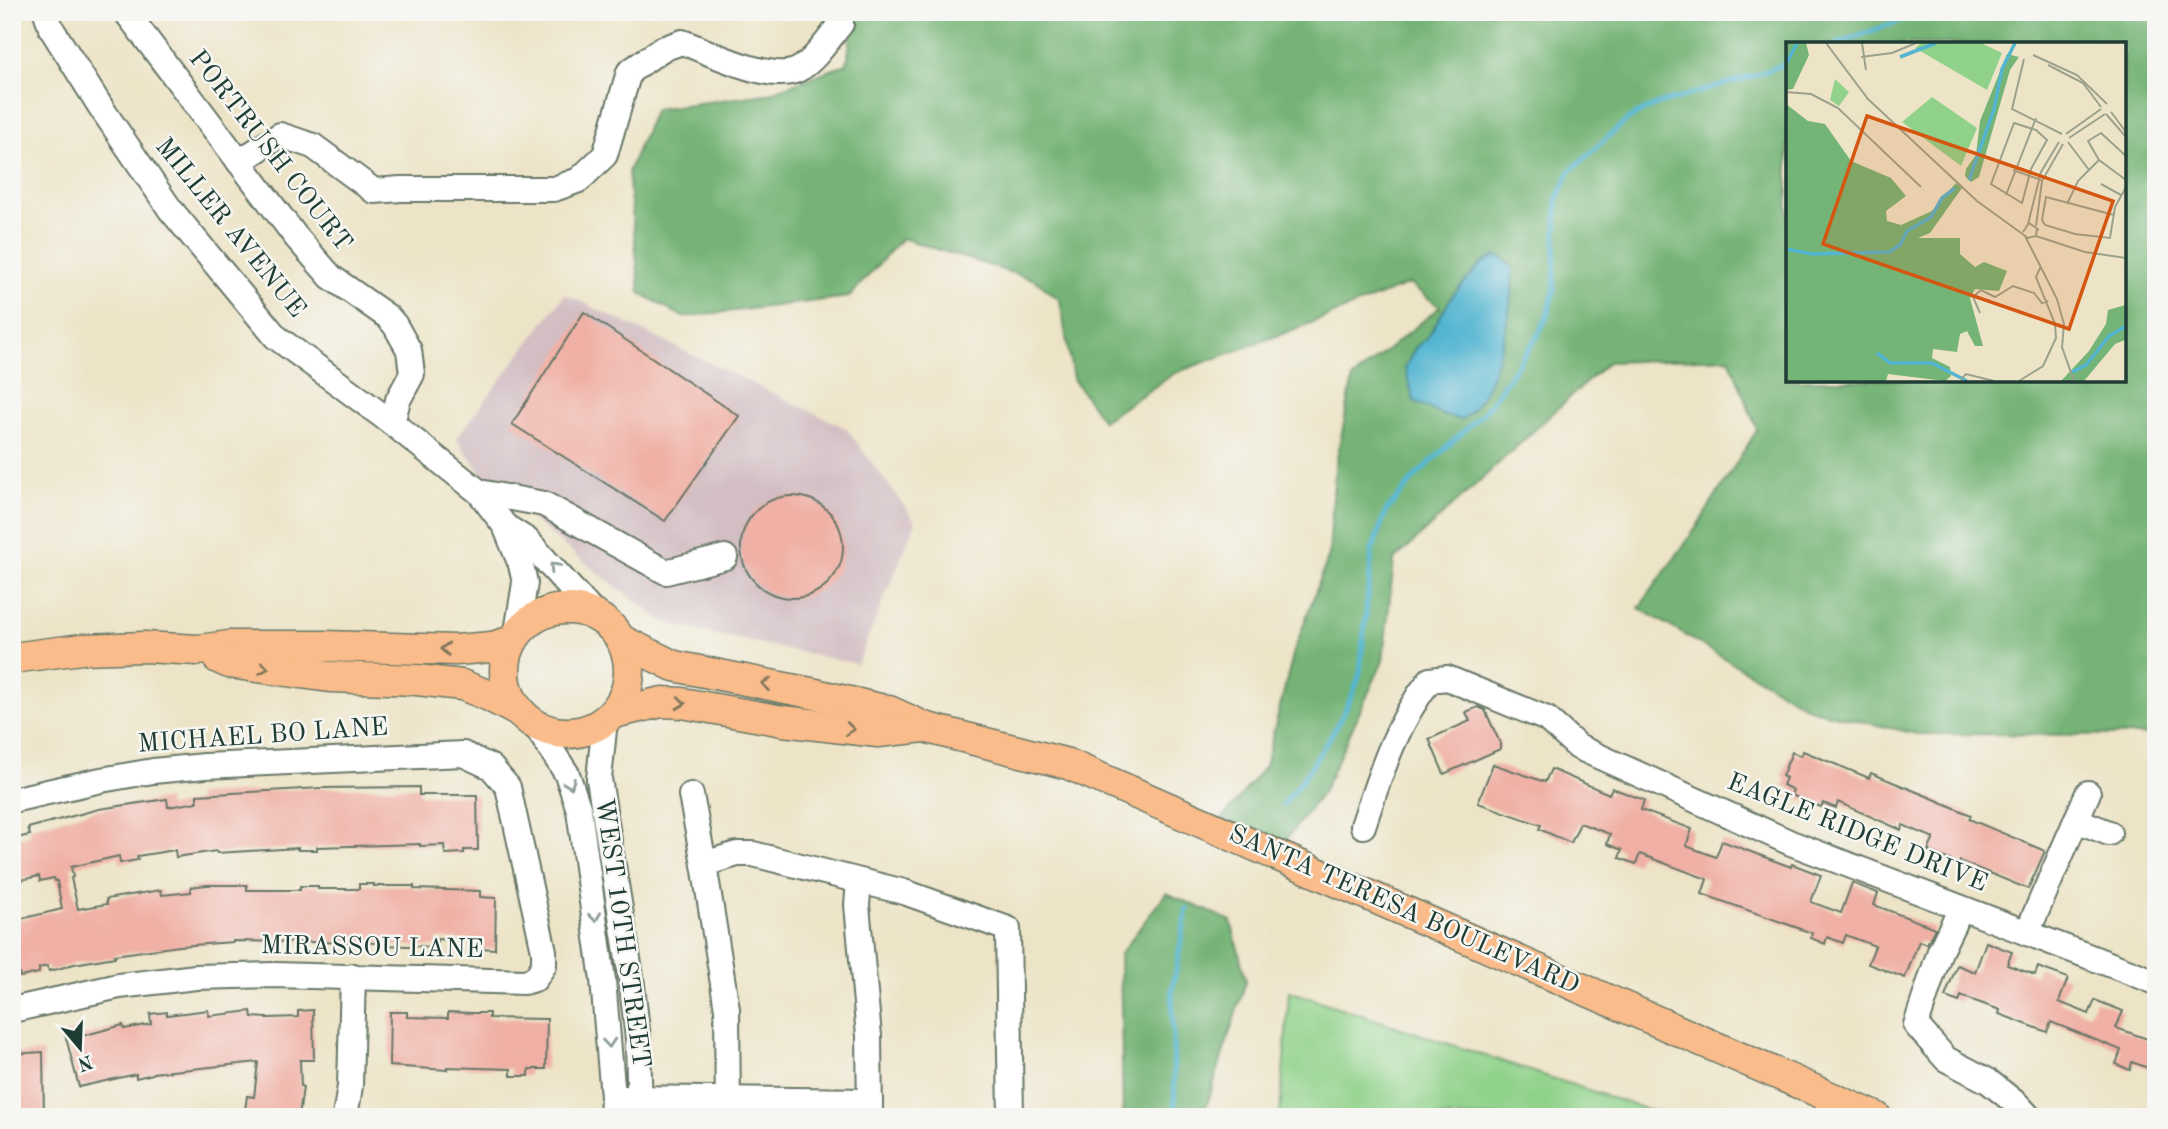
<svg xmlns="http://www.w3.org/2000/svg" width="2168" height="1129" font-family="'Old Standard TT',serif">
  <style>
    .industrial { fill: #d2bec3 }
    .green { fill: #90d28a; stroke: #58885f; stroke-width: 2 }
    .forest { fill: #74b476; stroke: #4a7855; stroke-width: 2; fill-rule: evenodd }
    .water { fill: #53b5d1; stroke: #397982; stroke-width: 2 }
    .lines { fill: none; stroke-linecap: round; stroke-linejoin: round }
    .stream { stroke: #53b5d1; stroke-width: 5 }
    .building { fill: #f0b0a5 }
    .minor-casing { stroke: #677767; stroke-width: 28 }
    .major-casing { stroke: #677767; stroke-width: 33 }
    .minor { stroke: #fff; stroke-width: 24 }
    .major { stroke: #f9bc8a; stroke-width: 30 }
    .oneway { stroke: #8f9e9a }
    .oneway2 { stroke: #81765b }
    .labels { text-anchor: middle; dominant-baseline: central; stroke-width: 5; stroke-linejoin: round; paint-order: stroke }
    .street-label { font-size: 26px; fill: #1f3d34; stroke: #f6f6f2 }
    .inset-river { fill: none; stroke: #53b5d1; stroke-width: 3.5 }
    .inset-road { fill: none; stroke: #9ba18c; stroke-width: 2 }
    .view { fill: #d45610; fill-opacity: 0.15; stroke: #d45610; stroke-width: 3.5 }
    .inset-edge { fill: none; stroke: #1f3d34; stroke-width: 3.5 }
  </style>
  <rect width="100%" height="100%" fill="#f6f6f2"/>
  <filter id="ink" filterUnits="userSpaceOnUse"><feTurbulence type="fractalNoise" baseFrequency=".0143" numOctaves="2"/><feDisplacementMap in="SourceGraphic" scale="14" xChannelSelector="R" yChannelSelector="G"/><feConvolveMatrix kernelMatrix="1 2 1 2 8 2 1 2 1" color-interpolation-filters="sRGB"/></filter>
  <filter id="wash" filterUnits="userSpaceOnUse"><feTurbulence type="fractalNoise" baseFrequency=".00686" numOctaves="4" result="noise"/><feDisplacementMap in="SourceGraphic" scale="28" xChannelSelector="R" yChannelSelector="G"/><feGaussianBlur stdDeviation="1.57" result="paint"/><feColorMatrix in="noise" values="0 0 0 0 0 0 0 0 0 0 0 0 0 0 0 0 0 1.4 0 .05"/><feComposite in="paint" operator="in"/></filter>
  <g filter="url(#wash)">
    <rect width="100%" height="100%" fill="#ede4c7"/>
    <path class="industrial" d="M565,294L846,428L916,522L857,664L667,624L599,574L493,488L456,439Z"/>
    <path class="green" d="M1289,991L1670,1117H1280Z"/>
    <g class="forest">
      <path d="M854,12H2156V735L1917,734L1812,710L1639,608L1696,528L1757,430L1729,358L1608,362L1394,560L1383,661L1324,790L1284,842L1222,819L1265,766L1294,651L1329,555L1335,467L1353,378L1440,307L1409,284L1293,330L1175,373L1103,421L1073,379L1060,300L1035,280L902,238L849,297L683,317L640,293L628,172L655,109L766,94L847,64ZM1788,44H2124V380H1788Z"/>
      <path d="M1166,893L1231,921L1246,981L1203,1117H1123L1120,954Z"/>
    </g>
    <path class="water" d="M1495,256L1503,258L1513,268C1513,308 1497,396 1461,420L1442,415L1414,401L1405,368L1415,348L1427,338L1453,295L1482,263Z"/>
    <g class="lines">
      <g class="stream">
        <path d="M1837,44L1923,12"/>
        <path d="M1283,805C1308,774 1351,710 1360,672L1372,551L1386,511L1418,474L1485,411L1537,337L1546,319L1554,291L1557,200L1570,171L1627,120L1640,112L1658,104L1753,76L1788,63"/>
        <path d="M1175,1117L1172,992L1187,908"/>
      </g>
    </g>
    <g id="blocks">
      <g class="building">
        <path d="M584,312L739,416L665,521L512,424Z"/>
        <circle cx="792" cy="547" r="51"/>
        <path d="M1478,707L1485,710L1500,743V749L1444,774L1429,739L1470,721L1466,712Z"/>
        <path d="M1803,751L1869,778L1871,773L1934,799L1971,815L1969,819L2045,851L2028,889L1960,861L1959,864L1928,851L1934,838L1903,825L1901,830L1838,802L1836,808L1823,803L1821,807L1791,795L1793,790L1783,785L1786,778L1782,776L1792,752L1801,756Z"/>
        <path d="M1493,764L1545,782L1551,769L1609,794L1612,788L1644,800L1641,810L1692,829L1686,846L1716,857L1722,841L1791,867L1792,864L1821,875L1811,902L1841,913L1852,883L1878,893L1874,905L1935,928L1927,944L1919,941L1905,978L1868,964L1875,946L1846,935L1843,943L1827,937L1825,944L1811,938L1812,933L1702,894L1707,879L1640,854L1636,864L1619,858L1622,850L1607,844L1610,834L1580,823L1571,843L1539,829L1541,825L1478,803Z"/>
        <path d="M419,787V795H477L478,850H464V853L445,854L444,845L420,846V844L317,847V850H298V848L217,853L216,851L176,857L175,850L137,856L138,860L120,863L119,856L71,867L73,877L71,878L78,909L107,904L106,899L161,890L162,895L191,892V887L206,885H247V890H300V886H318V889H359V884H374V886H414V889L480,891V897L496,898L495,949L479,948V941L437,939V947L380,945V943L233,941V942L179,946L114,955L115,957L74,964L58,969L49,971L47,966L39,968V973L20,977L12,944V921L62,909L57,881H55L54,878L40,881L39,876L12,882V839L30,835L28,828L99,809L167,799L168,807L197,802V795L321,788Z"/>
        <path d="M1986,942L2012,952L2007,965L2035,975L2038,967L2068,978L2059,1002L2089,1014L2095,1000L2123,1011L2116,1028L2156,1042V1062L2151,1061L2148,1068L2132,1062L2130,1070L2116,1064L2121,1050L2051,1022L2047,1032L1999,1014L2000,1010L1961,996L1959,1002L1945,997L1957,965L1975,972Z"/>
        <path d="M208,1010L209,1016L251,1011L252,1017L268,1018L298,1017V1011L313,1010L314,1060H300L301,1086L303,1087L299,1117H244L247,1096L254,1097L258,1062L153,1073V1074L136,1078V1074L79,1087L65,1034L81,1030L82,1036L123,1025L124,1029L151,1024L150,1014L167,1012V1015Z"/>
        <path d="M390,1012H407V1017L448,1018V1012L472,1013H489V1018L547,1019L546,1069H529V1076H511V1069L447,1067V1070L389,1066Z"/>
        <path d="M43,1052L44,1117H12V1054Z"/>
      </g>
    </g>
  </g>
  <g filter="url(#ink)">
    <use href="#blocks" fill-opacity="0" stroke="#677767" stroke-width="2"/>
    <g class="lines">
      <g class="minor-casing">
        <g id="minor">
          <path d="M46,12L51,28L102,109L170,209L276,337L392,423L479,492L505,526L521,565L525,583L517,632"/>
          <path d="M126,12L296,237L331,277L388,317L395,325L409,350L412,374L398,400L392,423"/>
          <path d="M239,162L280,135L313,146L374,191L401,189H554L579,180L605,155L629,72L662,49L682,42C710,52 775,86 801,68C817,58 829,38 841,24L840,12"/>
          <path d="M479,492L544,504L666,572L725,557"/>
          <path d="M505,526L527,540L596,616"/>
          <path d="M605,720L599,779L631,977L638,1039L640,1117"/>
          <path d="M535,725L567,774L579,810L603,980L613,1097L612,1117"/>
          <path d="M691,795L704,864"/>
          <path d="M12,800L101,780L153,771L205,766L463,754L491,767L508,787L544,951V965L535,979L524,982L275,975L196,977L119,986L12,1010"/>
          <path d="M2076,820L2109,833"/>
          <path d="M1363,826C1380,775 1396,723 1430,680L1447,678L1547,719L1578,747L1791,843L2156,982"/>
          <path d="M859,881L857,905L869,1036L870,1116"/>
          <path d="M1961,908L1940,951L1916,1025L1946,1059L1988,1081L2018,1105L2029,1117"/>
          <path d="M2027,933L2088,793"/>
          <path d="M624,1098L870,1101"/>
          <path d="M345,1117L350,1086L353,976"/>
          <path d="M728,1117L727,1009L704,864L737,854H753L904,892L1008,929L1011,1117"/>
        </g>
      </g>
      <g class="major-casing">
        <g id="major">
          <circle cx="567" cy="671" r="62"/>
          <path d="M621,640L674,666L816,694L889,711L924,727L1068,764L1876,1117"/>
          <path d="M12,658L82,649L145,647L198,650L229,646H325L456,650L492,647L512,641"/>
          <path d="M218,658L229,663L330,677L417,680L462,685L487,695L521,713"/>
          <path d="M614,713L662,702L682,703L783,721L878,732L924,727"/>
        </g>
      </g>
      <use href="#minor" class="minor"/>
      <use href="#major" class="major"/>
    </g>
    <defs><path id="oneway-chevron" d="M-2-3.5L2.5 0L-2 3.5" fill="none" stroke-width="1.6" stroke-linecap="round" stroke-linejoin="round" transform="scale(1.75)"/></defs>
    <g class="oneway">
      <use href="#oneway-chevron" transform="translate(554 567) rotate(-133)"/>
      <use href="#oneway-chevron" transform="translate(570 784) rotate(68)"/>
      <use href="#oneway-chevron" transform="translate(595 917) rotate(83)"/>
      <use href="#oneway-chevron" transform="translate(609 1043) rotate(85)"/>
    </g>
    <g class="oneway2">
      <use href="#oneway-chevron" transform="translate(445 649) rotate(-178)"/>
      <use href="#oneway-chevron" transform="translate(264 668) rotate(8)"/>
      <use href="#oneway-chevron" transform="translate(766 684) rotate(-169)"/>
      <use href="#oneway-chevron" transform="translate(681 703) rotate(6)"/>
      <use href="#oneway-chevron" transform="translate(850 729) rotate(6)"/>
    </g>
  </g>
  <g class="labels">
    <g class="street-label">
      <text transform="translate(270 151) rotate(52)">PORTRUSH COURT</text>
      <text transform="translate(230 228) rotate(51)">MILLER AVENUE</text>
      <text transform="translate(263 736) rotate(-4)">MICHAEL BO LANE</text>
      <text transform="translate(1857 833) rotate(22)">EAGLE RIDGE DRIVE</text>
      <text transform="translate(1404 910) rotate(24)">SANTA TERESA BOULEVARD</text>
      <text transform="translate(622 933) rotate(82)">WEST 10TH STREET</text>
      <text transform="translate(372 948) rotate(1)">MIRASSOU LANE</text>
    </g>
  </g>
  <g transform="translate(1786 42)">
    <rect width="340" height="340" fill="#ede4c7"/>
    <path d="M135,1H195L216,11L201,48L129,6ZM49,37L63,50L53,64L44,58ZM146,55L191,86L175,124L116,80Z" fill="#90d28a"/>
    <path d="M0,1H20L23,13L7,47L0,48ZM221,12L233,15L224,28L193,135L185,140L179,134L180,127L190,113L194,79ZM0,62L22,79L39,82L65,119L105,136L120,154L100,169L101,179L115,183L146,169L170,141L176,146L144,191L132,196H174V212L189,225L198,220L221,229L213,249L189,247L184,256L197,304H189L181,289L174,292L171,310L147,307L146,316L164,325L165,334L159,339L102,332L100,339H0ZM339,263V298L329,302L298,339H275L303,309L320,282L322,268Z" fill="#74b476"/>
    <path class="inset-river" d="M114,15L150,1M0,22L11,1M183,138L208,67L216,27L229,1M0,207L26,212L103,210L114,203L121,189L145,175L156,156L169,146M91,311L104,321H146L181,339M286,330L300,323L323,294L340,284"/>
    <path class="inset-road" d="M40,1L82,57L191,159L242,196L250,194L251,186M76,1L80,28M247,13L291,33L321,62M75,15L106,11L130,1M238,17L226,67L276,92M262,23L297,41L315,65M0,50L25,52L52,66L135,145M325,70L340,90M320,72L340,95M228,81L250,88L261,98L245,127L236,161L205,142ZM280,92L315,67M283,96L319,72M282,100L303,128M340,114L315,91L302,99L313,118L340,138M227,128L255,138M315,142L335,153M220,153L250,76M281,162L292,139L313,118M328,173L260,155L256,178L259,183L289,192L324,196L329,165L340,145M242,182L255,130L273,100M250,184L256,139L277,102M237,190L243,181L253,188M239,194L271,257L278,282L276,305L288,339M250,194L299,210L340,216M194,271L187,255L195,248L209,255L227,244L248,251L256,261L262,259M175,337L180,332L208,339M233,339L257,324L270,296L269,282L250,235L255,224"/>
    <path class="view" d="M81,74L327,159L283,287L37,202Z"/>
    <rect width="340" height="340" class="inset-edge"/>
  </g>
  <rect width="2168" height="1129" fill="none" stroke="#f6f6f2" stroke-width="42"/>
  <g transform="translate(80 1048) rotate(161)" stroke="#f6f6f2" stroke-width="5" paint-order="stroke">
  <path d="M0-5L12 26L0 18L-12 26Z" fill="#1f3d34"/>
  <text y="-10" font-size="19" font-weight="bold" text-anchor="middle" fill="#1f3d34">N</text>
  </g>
</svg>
